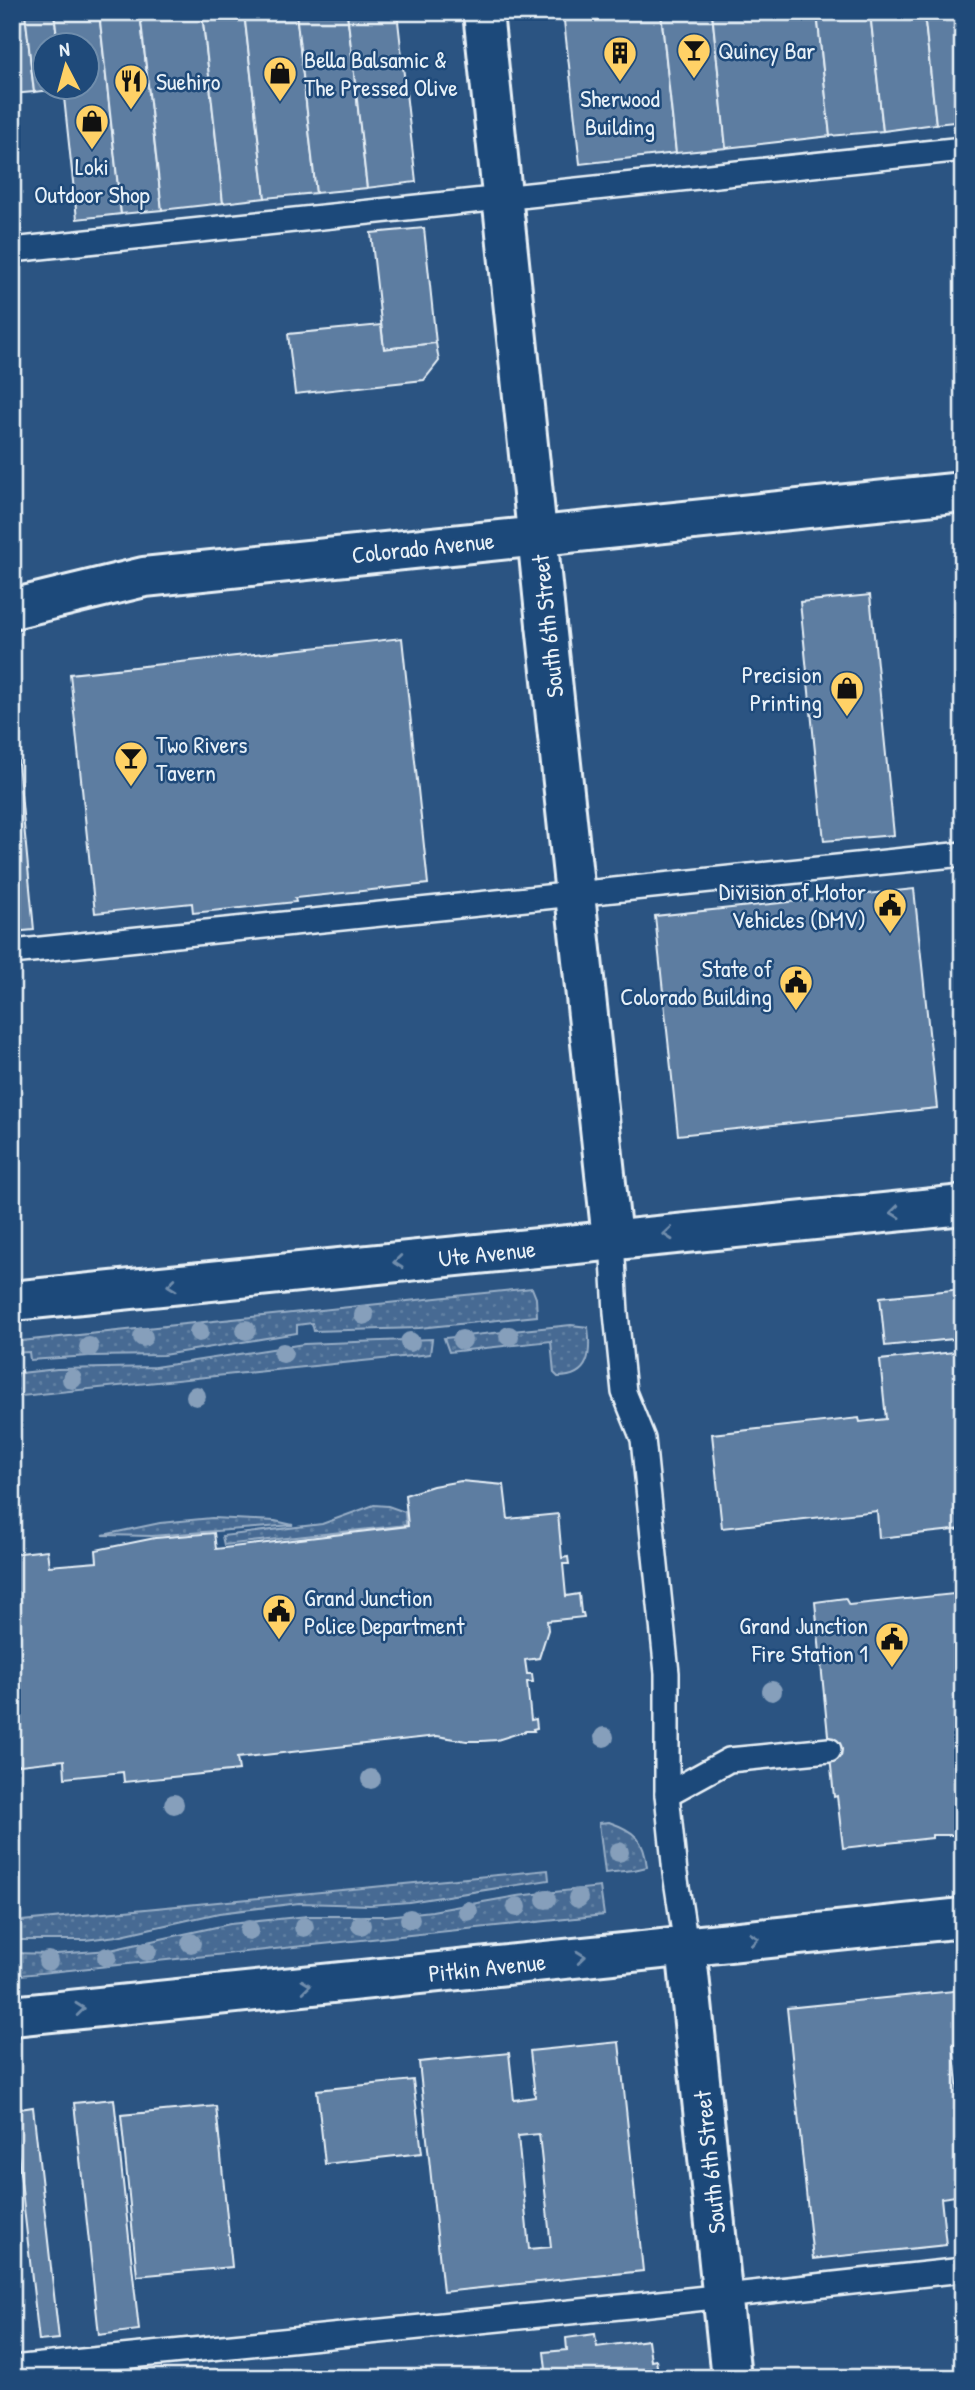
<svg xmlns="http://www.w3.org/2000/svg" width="975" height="2390" font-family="'Patrick Hand',sans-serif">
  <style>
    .green { fill: url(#green-dots); stroke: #98aec6; stroke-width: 2 }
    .building { fill: #5d7da1; stroke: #e8f1f8; stroke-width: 2; fill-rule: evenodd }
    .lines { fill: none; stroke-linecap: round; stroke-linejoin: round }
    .lane-casing { stroke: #e8f1f8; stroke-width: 28 }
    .street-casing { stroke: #e8f1f8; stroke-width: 44 }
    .secondary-casing { stroke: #e8f1f8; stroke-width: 44 }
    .primary-casing { stroke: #e8f1f8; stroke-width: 44 }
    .lane { stroke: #1f4a7a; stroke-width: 23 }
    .street { stroke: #1f4a7a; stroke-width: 38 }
    .secondary { stroke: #1f4a7a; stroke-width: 38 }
    .primary { stroke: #1f4a7a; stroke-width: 38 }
    .tree { fill: #869fbb }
    .oneway { stroke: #6f8dac }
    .labels { text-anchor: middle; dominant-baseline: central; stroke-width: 5; stroke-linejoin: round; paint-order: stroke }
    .poi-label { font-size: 24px; fill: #e8f1f8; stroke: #1f4a7a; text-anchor: start }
    .street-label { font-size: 24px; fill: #e8f1f8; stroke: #1f4a7a }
  </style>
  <defs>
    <pattern id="green-dots" width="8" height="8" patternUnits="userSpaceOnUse" patternTransform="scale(1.75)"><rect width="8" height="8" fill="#476b93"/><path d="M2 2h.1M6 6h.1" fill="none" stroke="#6281a3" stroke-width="1.8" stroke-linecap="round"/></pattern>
  </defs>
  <rect width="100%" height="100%" fill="#2b5482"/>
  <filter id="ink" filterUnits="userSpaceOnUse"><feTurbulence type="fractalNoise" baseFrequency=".0143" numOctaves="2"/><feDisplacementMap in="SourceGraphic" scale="14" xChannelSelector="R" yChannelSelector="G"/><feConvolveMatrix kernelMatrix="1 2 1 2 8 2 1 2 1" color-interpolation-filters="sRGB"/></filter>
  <g filter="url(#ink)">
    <g class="green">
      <path d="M532,1288L536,1298L537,1316L419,1328L314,1331L312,1323L297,1325V1333L163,1355L89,1356L30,1360L29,1352L13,1353L12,1362V1342Z"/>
      <path d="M571,1325L588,1327C591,1352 591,1377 558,1377L554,1373L551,1341L449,1352L444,1338Z"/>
      <path d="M432,1339L430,1354L12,1397V1374L57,1369L155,1367L304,1344Z"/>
      <path d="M374,1505L388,1506L405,1512L406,1525L224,1545L222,1536L322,1524Z"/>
      <path d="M212,1518L275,1521L293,1525L152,1536L103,1535L160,1523Z"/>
      <path d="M609,1822C635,1831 644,1839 647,1867L634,1870L605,1873L599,1823Z"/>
      <path d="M548,1870L549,1880L409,1902L370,1905L299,1903L219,1913L117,1936L85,1940H12V1922Z"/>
      <path d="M600,1887L604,1915L12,1976V1953L56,1954L110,1950L230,1924L308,1916H386L432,1911L517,1896Z"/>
    </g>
    <g class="building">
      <path d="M12,12H25L34,92L12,94Z"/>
      <path d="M25,12H54L58,46H46V88L63,89L34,92Z"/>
      <path d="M54,12H99L121,214L77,219L63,88H88V46H58Z"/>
      <path d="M99,12H140L162,210L121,214Z"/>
      <path d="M140,12H202L223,203L162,210Z"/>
      <path d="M202,12H244L265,198L223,203Z"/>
      <path d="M244,12H296L316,193L265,198Z"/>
      <path d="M296,12H347L367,188L316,193Z"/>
      <path d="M347,12H397L416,182L367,188Z"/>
      <path d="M563,12H661L676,153L580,164Z"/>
      <path d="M661,12H712L726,148L676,153Z"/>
      <path d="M712,12H817L830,136L726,148Z"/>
      <path d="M817,12H870L883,131L830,136Z"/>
      <path d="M870,12H924L936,124L883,131Z"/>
      <path d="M924,12H963V121L936,124Z"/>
      <path d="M424,228L436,343L384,349L371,233Z"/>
      <path d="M381,325L384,349L436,343L439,361L424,380L295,394L288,334Z"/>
      <path d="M870,595L894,835L824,841L800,602Z"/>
      <path d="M402,638L428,884L295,898L296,902L193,913L192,903L95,913L70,674Z"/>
      <path d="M12,699L34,930L12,932Z"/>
      <path d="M914,889L937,1108L678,1135L655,916Z"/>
      <path d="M963,1289V1338L885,1346L880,1297Z"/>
      <path d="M963,1351V1529L879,1538L877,1511L722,1528L712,1434L859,1418L860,1422L886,1419L880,1360Z"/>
      <path d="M461,1481L504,1485L508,1519L558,1514L562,1558L568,1557L569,1564H563L566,1596L579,1594L581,1613H583L584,1617L547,1621L548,1630L539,1658L525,1660L527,1674H532L533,1682H527L531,1720L536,1719L537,1728L533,1729L534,1731H526L497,1740L482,1741H467L437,1736L237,1758L239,1770L124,1782L123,1772L65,1778L64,1760L12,1766V1554L47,1550L49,1566L97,1562L96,1550L155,1538L214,1533L216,1549L408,1526L405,1495L433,1486Z"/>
      <path d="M963,1593V1835H932V1838L843,1848L837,1796L834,1797L815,1602L845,1598L849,1605Z"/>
      <path d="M963,1990V2043L953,2044L963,2141V2195L941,2198L946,2245L813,2259L787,2008Z"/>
      <path d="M619,2042L643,2271L443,2292L419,2062L509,2053L514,2100L535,2097L530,2051ZM539,2134L551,2247L529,2249L518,2136Z"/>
      <path d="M413,2080L422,2153L325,2164L317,2090Z"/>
      <path d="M114,2099L139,2330L99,2335L74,2103Z"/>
      <path d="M216,2106L232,2267L137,2276L121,2115Z"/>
      <path d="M33,2107L59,2339L39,2341L13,2110Z"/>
      <path d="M595,2334L597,2347L648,2340L651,2361L656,2360L659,2378H547L544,2352L567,2350L566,2338Z"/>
    </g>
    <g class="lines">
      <g class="lane-casing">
        <g id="lane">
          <path d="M12,250L963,149"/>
          <path d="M12,952L963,854"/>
          <path d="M612,1239L616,1313L624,1392L643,1439L667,1673V1794L675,1873L686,1946"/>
          <path d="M667,1794L729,1760L829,1750"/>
          <path d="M12,2368L650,2304L963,2270"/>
        </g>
      </g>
      <g class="street-casing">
        <g id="street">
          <path d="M483,12L530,464"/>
          <path d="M12,609L144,577L963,492"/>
          <path d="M546,624L612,1239"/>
          <path d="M686,1946L731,2378"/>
        </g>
      </g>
      <g class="secondary-casing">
        <path id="secondary" d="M530,464L546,624"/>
      </g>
      <g class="primary-casing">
        <g id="primary">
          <path d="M12,1301L963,1205"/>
          <path d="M12,2016L963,1918"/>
        </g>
      </g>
      <use href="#lane" class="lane"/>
      <use href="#street" class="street"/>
      <use href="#secondary" class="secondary"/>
      <use href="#primary" class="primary"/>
    </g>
    <g class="tree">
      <circle cx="364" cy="1315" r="10"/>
      <circle cx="246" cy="1330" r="10"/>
      <circle cx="199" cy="1332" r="10"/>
      <circle cx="509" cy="1336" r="10"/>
      <circle cx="143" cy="1337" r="10"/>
      <circle cx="462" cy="1340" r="10"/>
      <circle cx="410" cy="1342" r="10"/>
      <circle cx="89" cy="1347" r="10"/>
      <circle cx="283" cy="1353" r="10"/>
      <circle cx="72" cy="1379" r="10"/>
      <circle cx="196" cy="1396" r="10"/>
      <circle cx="772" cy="1691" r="10"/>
      <circle cx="604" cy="1737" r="10"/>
      <circle cx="371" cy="1779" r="10"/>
      <circle cx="174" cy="1804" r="10"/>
      <circle cx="619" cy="1852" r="10"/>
      <circle cx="578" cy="1898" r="10"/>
      <circle cx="546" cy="1899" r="10"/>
      <circle cx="517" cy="1907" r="10"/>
      <circle cx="468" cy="1911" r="10"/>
      <circle cx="410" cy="1919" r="10"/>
      <circle cx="361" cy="1925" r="10"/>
      <circle cx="304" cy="1927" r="10"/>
      <circle cx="249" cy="1930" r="10"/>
      <circle cx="191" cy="1943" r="10"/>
      <circle cx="147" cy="1951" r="10"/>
      <circle cx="107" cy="1957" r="10"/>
      <circle cx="48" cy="1961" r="10"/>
    </g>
    <defs><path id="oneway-chevron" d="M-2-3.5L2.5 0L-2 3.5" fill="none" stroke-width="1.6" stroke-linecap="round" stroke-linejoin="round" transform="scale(1.75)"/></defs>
    <g class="oneway">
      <use href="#oneway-chevron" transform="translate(895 1212) rotate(174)"/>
      <use href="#oneway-chevron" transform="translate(668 1234) rotate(175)"/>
      <use href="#oneway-chevron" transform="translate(398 1262) rotate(174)"/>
      <use href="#oneway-chevron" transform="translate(172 1285) rotate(174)"/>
      <use href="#oneway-chevron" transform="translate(754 1939) rotate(-6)"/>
      <use href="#oneway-chevron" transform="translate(581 1957) rotate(-6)"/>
      <use href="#oneway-chevron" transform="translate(306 1986) rotate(-6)"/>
      <use href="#oneway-chevron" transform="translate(80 2009) rotate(-6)"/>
    </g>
  </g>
  <defs>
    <g id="bar-pin" transform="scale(1.75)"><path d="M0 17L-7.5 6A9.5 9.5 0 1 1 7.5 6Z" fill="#ffd166" stroke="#1f4a7a"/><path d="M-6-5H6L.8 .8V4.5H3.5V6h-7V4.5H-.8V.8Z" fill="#111"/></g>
    <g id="building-pin" transform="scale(1.75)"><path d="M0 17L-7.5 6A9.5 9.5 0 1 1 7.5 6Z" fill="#ffd166" stroke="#1f4a7a"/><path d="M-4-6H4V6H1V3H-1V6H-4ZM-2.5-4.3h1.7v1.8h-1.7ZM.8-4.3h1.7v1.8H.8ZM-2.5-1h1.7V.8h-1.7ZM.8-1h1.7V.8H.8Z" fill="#111"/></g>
    <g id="shop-pin" transform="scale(1.75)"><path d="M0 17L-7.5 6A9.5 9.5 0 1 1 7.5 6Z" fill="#ffd166" stroke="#1f4a7a"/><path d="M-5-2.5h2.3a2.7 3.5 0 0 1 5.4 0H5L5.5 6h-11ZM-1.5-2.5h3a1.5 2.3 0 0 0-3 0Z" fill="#111"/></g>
    <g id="restaurant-pin" transform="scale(1.75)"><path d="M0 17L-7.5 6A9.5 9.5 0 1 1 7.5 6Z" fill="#ffd166" stroke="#1f4a7a"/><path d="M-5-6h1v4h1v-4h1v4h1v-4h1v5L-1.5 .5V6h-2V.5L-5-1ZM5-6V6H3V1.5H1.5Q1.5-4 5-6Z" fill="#111"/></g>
    <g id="civic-pin" transform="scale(1.75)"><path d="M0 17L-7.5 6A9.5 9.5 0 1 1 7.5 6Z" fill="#ffd166" stroke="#1f4a7a"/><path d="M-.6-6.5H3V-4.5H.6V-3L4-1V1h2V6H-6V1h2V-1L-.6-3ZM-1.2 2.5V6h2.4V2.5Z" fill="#111"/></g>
  </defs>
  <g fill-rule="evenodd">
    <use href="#bar-pin" x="694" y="50"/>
    <use href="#building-pin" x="620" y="53"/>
    <use href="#shop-pin" x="280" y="73"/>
    <use href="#restaurant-pin" x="131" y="81"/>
    <use href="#shop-pin" x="92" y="121"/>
    <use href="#shop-pin" x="847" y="688"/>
    <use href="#bar-pin" x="131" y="758"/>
    <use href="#civic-pin" x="890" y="905"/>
    <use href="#civic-pin" x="796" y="982"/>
    <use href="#civic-pin" x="279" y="1611"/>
    <use href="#civic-pin" x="892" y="1639"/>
  </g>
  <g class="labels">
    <g class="poi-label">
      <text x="718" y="50">Quincy Bar</text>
      <text x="304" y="59">Bella Balsamic &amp;<tspan x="304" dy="28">The Pressed Olive</tspan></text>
      <text x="156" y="81">Suehiro</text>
      <text x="620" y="98" text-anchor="middle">Sherwood<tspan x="620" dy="28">Building</tspan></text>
      <text x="92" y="166" text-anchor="middle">Loki<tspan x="92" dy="28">Outdoor Shop</tspan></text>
      <text x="822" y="674" text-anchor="end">Precision<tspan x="822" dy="28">Printing</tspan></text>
      <text x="156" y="744">Two Rivers<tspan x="156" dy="28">Tavern</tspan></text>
      <text x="866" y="891" text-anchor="end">Division of Motor<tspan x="866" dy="28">Vehicles (DMV)</tspan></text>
      <text x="772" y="968" text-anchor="end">State of<tspan x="772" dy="28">Colorado Building</tspan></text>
      <text x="304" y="1597">Grand Junction<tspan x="304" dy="28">Police Department</tspan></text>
      <text x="868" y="1625" text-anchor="end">Grand Junction<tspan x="868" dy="28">Fire Station 1</tspan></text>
    </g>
    <g class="street-label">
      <text transform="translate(423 547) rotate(-6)">Colorado Avenue</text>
      <text transform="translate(547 626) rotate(-96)">South 6th Street</text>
      <text transform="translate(487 1253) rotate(-6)">Ute Avenue</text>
      <text transform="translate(487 1967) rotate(-6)">Pitkin Avenue</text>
      <text transform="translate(709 2162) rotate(-96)">South 6th Street</text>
    </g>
  </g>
  <rect width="975" height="2390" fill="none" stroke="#1f4a7a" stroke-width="42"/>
  <rect x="21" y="21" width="933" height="2348" fill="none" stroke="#e8f1f8" stroke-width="2.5" filter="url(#ink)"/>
  <g transform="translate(66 66) rotate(354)"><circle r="33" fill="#1f4a7a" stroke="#6f8dac" stroke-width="2"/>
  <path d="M0-5L12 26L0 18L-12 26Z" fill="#ffd166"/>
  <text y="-10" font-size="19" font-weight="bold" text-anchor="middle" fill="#e8f1f8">N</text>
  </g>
</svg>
